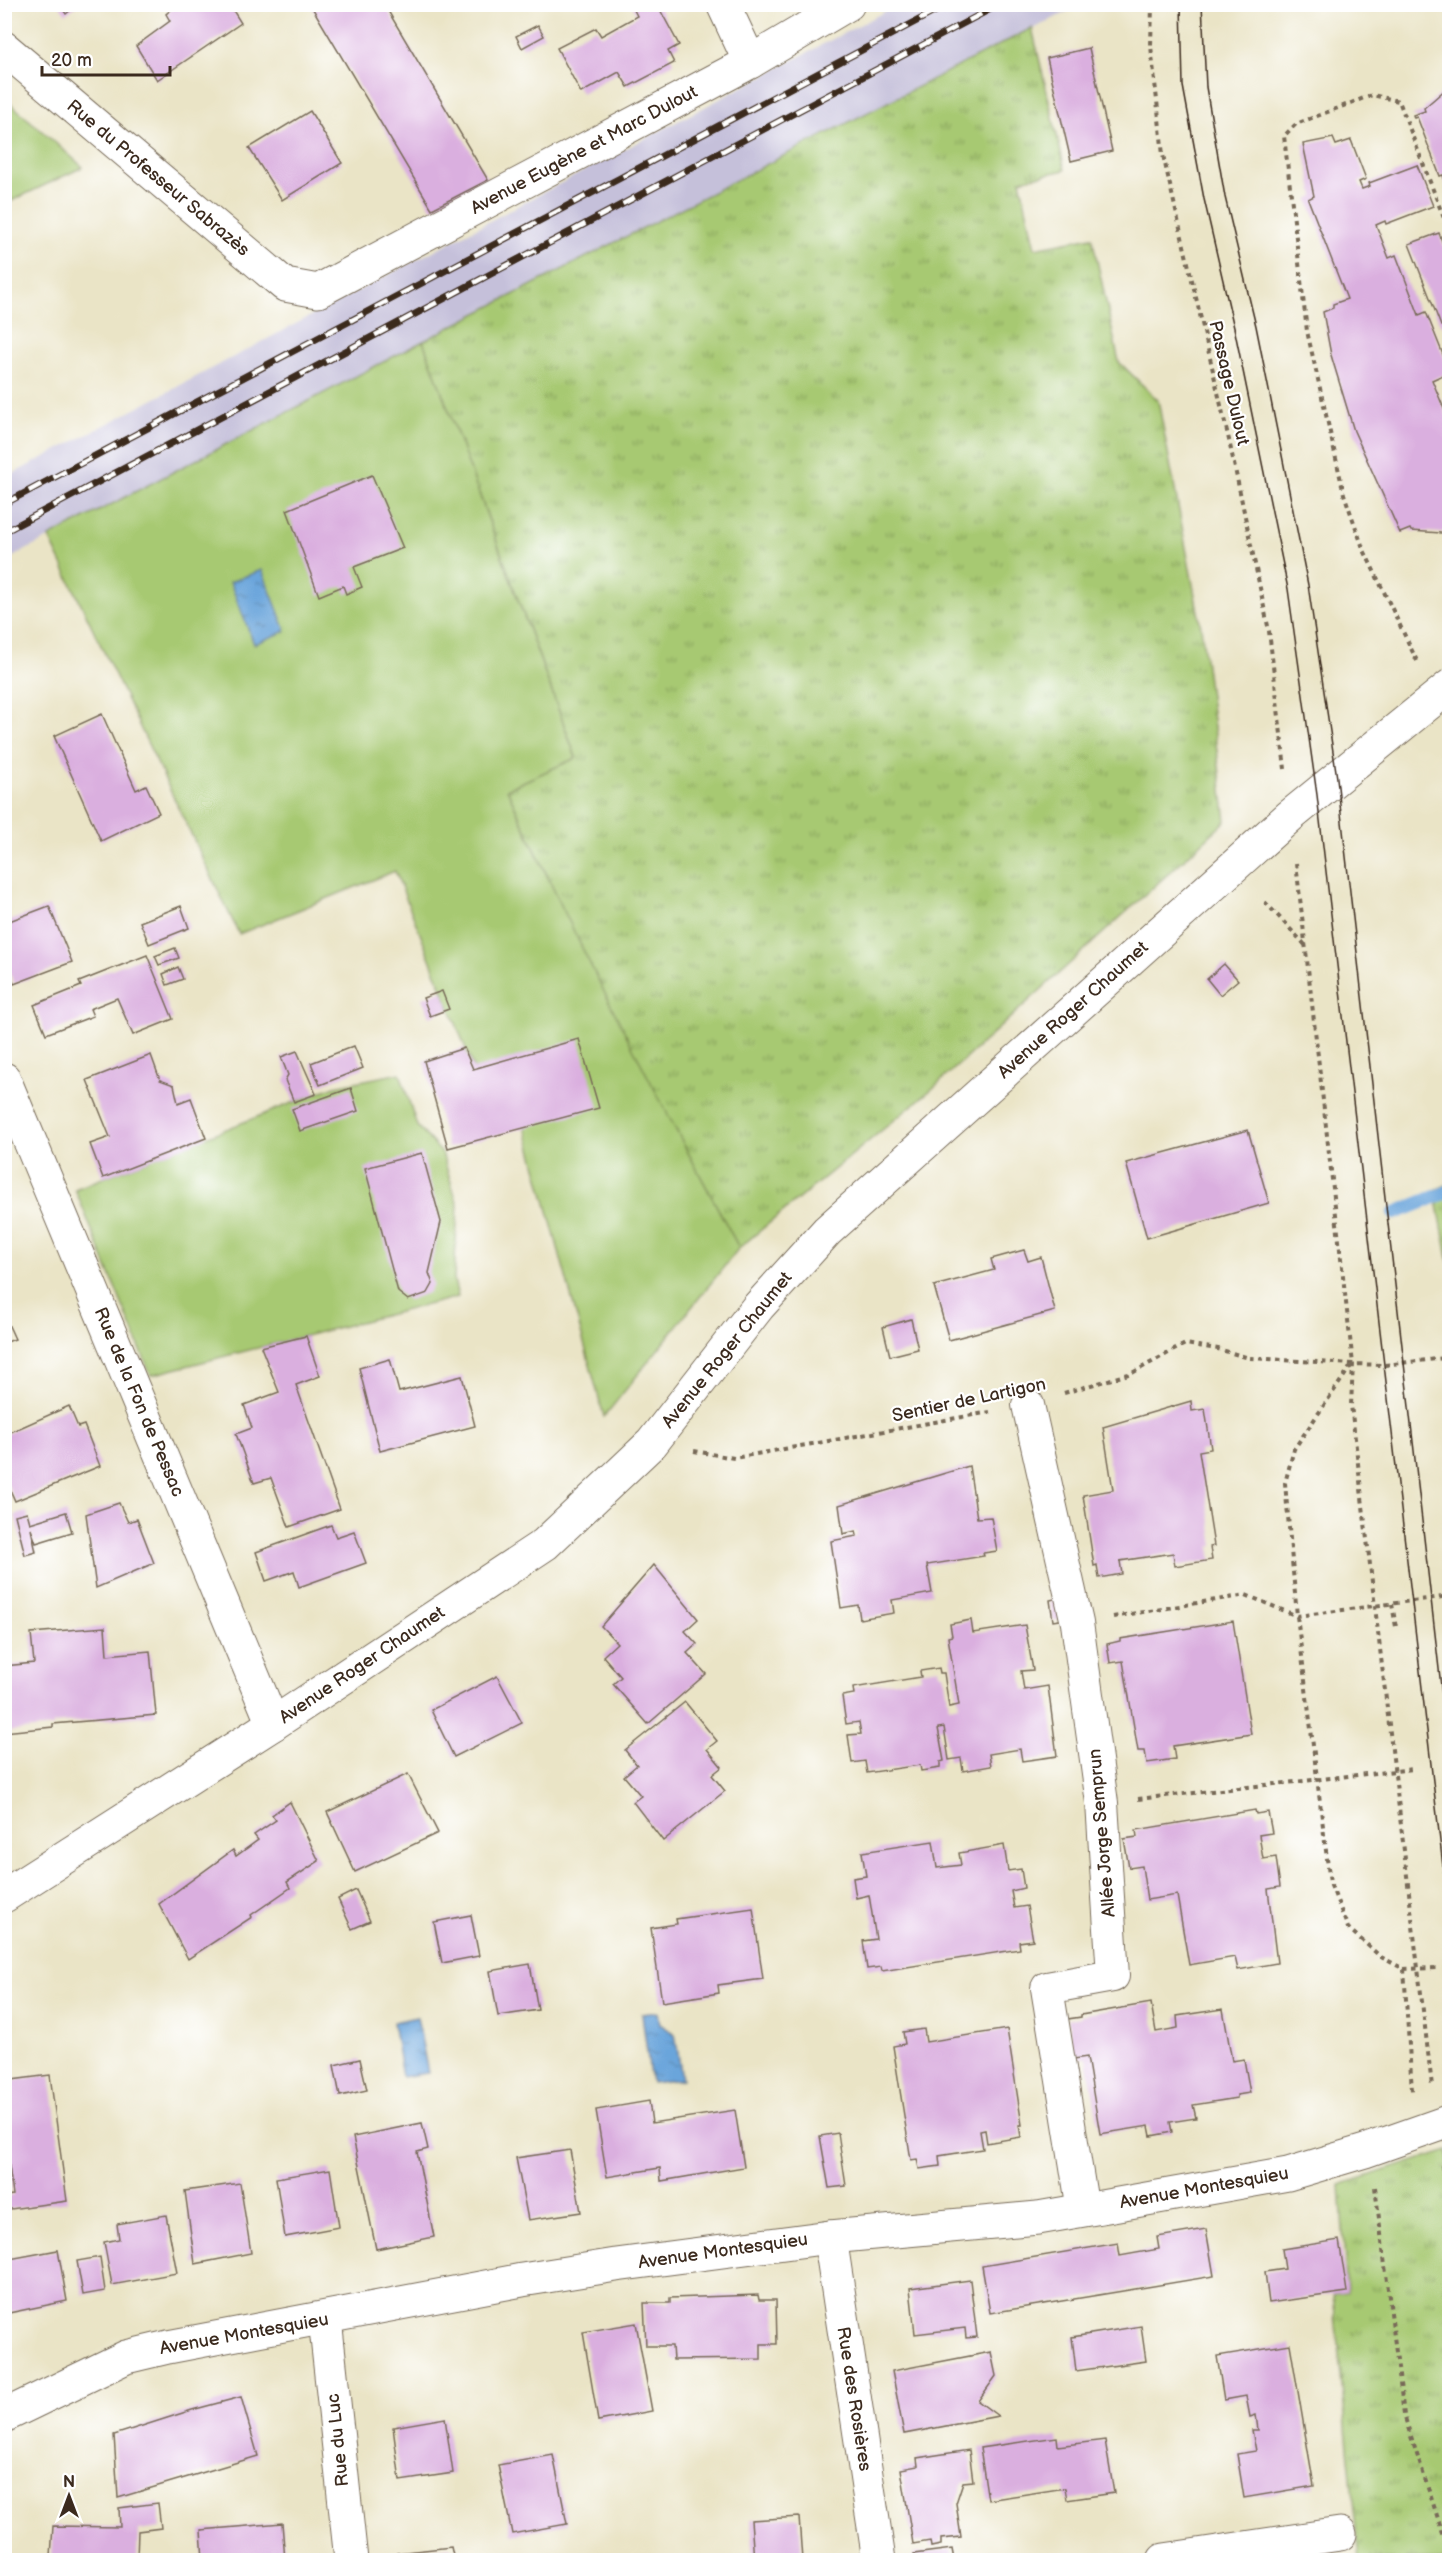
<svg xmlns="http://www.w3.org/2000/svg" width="1454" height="2565" font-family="'Balsamiq Sans',sans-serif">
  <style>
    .industrial { fill: #c5c0da }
    .grass { fill: url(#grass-tufts); stroke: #717a48; stroke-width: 1.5 }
    .garden { fill: #a7c972; stroke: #717a48; stroke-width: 1.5 }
    .water { fill: url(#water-ripples); stroke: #53687c; stroke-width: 1.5 }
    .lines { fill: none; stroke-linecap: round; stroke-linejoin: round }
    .stream { stroke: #6ba5db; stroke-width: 14 }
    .building { fill: #daafdf }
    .pedestrian-casing { stroke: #786b59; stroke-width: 34 }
    .minor-casing { stroke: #786b59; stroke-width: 35 }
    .tertiary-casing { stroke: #786b59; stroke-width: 35 }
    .path { stroke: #786b59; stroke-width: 4; stroke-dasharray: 4.5 4.5; stroke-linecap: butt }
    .pedestrian { stroke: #fff; stroke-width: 32 }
    .minor { stroke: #fff; stroke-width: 33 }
    .tertiary { stroke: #fff; stroke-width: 33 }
    .tram { stroke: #3b2a1e; stroke-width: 1.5 }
    .rail-casing { stroke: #3b2a1e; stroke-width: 7 }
    .rail { stroke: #fff; stroke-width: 4.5; stroke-dasharray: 14; stroke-linecap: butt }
    .labels { text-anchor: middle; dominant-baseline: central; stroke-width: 4.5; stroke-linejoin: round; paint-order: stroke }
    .street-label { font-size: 18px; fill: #3b2a1e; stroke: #fff }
  </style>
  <defs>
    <pattern id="grass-tufts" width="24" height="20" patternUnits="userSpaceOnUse" patternTransform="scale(1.5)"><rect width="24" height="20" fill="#a7c972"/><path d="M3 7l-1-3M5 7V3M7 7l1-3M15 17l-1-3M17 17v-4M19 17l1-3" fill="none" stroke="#89a35d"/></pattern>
    <pattern id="water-ripples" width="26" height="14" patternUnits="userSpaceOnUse" patternTransform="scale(1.5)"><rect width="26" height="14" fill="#6ba5db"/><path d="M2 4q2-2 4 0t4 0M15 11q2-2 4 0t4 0" fill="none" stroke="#5987b1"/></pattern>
  </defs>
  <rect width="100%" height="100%" fill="#fff"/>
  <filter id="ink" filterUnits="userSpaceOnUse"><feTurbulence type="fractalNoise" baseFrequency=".0167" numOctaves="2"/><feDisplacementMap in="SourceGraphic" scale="12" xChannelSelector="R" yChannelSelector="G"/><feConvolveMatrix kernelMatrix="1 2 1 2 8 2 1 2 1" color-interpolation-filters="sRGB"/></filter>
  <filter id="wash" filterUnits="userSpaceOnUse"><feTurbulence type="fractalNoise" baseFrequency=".008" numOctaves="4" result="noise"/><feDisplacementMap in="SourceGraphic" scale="24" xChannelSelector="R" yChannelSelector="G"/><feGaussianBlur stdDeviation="1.35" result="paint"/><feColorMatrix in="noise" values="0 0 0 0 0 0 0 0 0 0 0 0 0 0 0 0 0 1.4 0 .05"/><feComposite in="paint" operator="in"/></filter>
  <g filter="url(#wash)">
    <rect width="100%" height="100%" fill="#eae4c6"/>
    <path class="industrial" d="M897,5H1080L423,341L5,561V478Z"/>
    <g class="grass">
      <path d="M1032,28L1065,170L1020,180L1035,248L1092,237L1119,362L1158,400L1201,627L1226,821L932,1089L739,1248L629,1043L546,879L548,877L507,789L576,757L423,341Z"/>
      <path d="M1449,1184V1263L1435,1190Z"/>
      <path d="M1449,2150V2560H1359L1333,2294L1347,2292L1340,2185Z"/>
    </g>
    <g class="garden">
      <path d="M4,98L83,167L5,204H4Z"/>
      <path d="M423,341L576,758L507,789C577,946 658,1097 739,1248L604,1417L517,1097L488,1104L395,871L239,934L49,537Z"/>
      <path d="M400,1073L417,1126L442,1153L458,1205L454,1280L458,1297L151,1375L75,1189L335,1086Z"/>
    </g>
    <g class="water">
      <path d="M262,570L286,631L254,644L230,582Z"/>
      <path d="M658,2012L660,2024L675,2034L682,2079L651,2083L642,2014Z"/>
      <path d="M417,2017L428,2073L402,2077L393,2022Z"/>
    </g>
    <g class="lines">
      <path class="stream" d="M1395,1213L1450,1191"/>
    </g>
    <g id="blocks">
      <g class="building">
        <path d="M59,4H78L66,14Z"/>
        <path d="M178,4H229L241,23L157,80L136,46L170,21L166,14Z"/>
        <path d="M310,4H384L488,180L432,209Z"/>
        <path d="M631,4H657L679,45L668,51L674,63L628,87L619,72L581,93L557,48L596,28L601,36L637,16Z"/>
        <path d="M538,25L544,36L522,48L516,36Z"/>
        <path d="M1089,48L1112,151L1071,161L1047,58Z"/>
        <path d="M1447,88H1449V192L1443,175L1440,176L1417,117L1414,118L1413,115L1425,111L1424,108Z"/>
        <path d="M310,111L342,163L282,200L249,148Z"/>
        <path d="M1333,138L1336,145L1351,140L1366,179L1359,182L1362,189L1370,186L1369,183L1417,165L1433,206L1386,224L1385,221L1376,225L1389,258L1396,255L1419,315L1426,312L1450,372L1432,380L1447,416L1449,415V487H1448L1449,527L1441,533L1411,531L1410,529L1400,533L1354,431L1331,355L1323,312L1333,308V304L1347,299L1308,199L1314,196L1303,144Z"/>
        <path d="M1439,233L1449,260V322L1441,326L1409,244Z"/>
        <path d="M372,475L403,548L354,567L362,587L346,594L343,586L319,596L287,510Z"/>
        <path d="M102,714L136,790L146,785L159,813L101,841L54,736Z"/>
        <path d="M49,906L72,962L14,984L4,958V923Z"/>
        <path d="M181,906L189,928L149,944L140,922Z"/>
        <path d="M175,948L179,958L159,965L155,956Z"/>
        <path d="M147,955L173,1019L133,1035L117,998L90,1009L93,1016L46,1034L34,1005L81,986L79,982Z"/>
        <path d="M1224,964L1238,980L1220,995L1207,979Z"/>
        <path d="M178,967L183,979L167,985L163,974Z"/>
        <path d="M442,991L449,1009L430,1016L423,998Z"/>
        <path d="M579,1039L599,1108L448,1148L424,1061L464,1048L473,1069Z"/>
        <path d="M354,1046L363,1068L320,1085L311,1063Z"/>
        <path d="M297,1051L316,1094L294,1102L285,1080L288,1075L281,1057Z"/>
        <path d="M151,1055L160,1080L174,1085L178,1103L191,1098L206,1138L103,1178L90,1144L110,1137L87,1080Z"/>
        <path d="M351,1088L358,1111L300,1131L292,1109Z"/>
        <path d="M1248,1130L1269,1203L1147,1238L1126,1163Z"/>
        <path d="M422,1153L441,1222L429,1273L433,1284L428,1293L408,1300L398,1292L365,1168Z"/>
        <path d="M1024,1250L1028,1261L1041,1257L1055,1311L949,1340L934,1286L994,1270L991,1259Z"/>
        <path d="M4,1315L15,1339L4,1343Z"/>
        <path d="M911,1319L918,1349L890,1356L883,1327Z"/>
        <path d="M306,1336L320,1376L296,1385L340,1509L289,1527L271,1478L254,1483L236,1434L252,1428L244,1405L279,1392L261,1347Z"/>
        <path d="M390,1359L399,1392L462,1376L475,1426L380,1451L359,1368Z"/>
        <path d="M1191,1401L1192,1411L1205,1409L1211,1449L1199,1451L1214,1546L1210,1547L1212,1560L1175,1566L1173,1553L1120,1561L1122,1574L1099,1578L1097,1565L1094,1566L1083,1495L1113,1490L1103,1427Z"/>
        <path d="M69,1406L78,1427L84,1425L100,1466L15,1501L4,1476V1435Z"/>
        <path d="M969,1466L977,1518L991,1517L997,1551L983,1553L984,1556L927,1565L932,1593L892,1600L894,1613L860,1619L858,1605L841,1608L831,1541L857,1536L856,1531L843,1534L839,1505Z"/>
        <path d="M119,1503L128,1522L137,1519L154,1563L96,1588L86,1514Z"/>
        <path d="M27,1512L30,1523L66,1512L72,1532L36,1543L31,1529L36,1552L25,1555L15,1515Z"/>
        <path d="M331,1525L336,1537L354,1531L366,1563L299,1587L294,1571L266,1581L256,1552Z"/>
        <path d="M654,1565L698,1619L685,1631L697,1644L687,1653L706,1674L648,1724L613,1684L621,1677L603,1656L617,1643L601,1626Z"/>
        <path d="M1063,1597L1066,1619L1053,1621L1050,1600Z"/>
        <path d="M971,1620L973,1633L1025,1625L1033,1670L1021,1671L1024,1690L1048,1686L1057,1756L1022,1761L1020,1749L989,1754L991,1766L963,1771L961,1758L949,1760L944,1727L938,1728L944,1761L940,1762V1768L921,1771L920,1765L867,1773L865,1761L852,1763L848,1735L861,1734L859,1722L846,1724L842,1696L854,1694L853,1688L921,1677L920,1671L939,1668L940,1673H944L949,1707L959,1705L948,1637L952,1636L950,1624Z"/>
        <path d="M1233,1621L1251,1734L1173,1746L1175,1759L1147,1763L1145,1751H1138L1123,1661L1110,1663L1107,1644L1120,1641V1639Z"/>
        <path d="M105,1627L107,1655L150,1651L156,1715L53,1724V1727L4,1732V1666L34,1663L31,1633Z"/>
        <path d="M497,1676L522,1723L454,1757L431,1710Z"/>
        <path d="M685,1702L717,1741L707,1749L722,1767L712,1775L725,1791L663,1841L633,1802L641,1796L624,1776L637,1765L625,1750Z"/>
        <path d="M408,1774L438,1833L355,1872L327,1812Z"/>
        <path d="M290,1802L319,1861L287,1882L290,1888L251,1915L252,1917L188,1959L159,1904L233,1850L236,1856L258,1840L254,1835L276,1820L272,1815Z"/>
        <path d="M1255,1810L1256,1814L1268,1812L1272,1833L1259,1835L1263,1859L1276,1857L1280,1887L1268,1889L1277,1963L1238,1970L1235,1957L1189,1965L1177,1895L1147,1900L1142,1866L1129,1868L1124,1839L1137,1837L1136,1830Z"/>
        <path d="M933,1841L937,1868L961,1865L959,1853L1004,1845L1008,1871L1021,1869L1024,1888L1011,1891L1014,1908L1027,1906L1033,1940L1019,1942L1020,1949L882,1971L881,1967L867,1969L863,1941L876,1939L869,1895L856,1898L853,1878L866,1876L862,1852Z"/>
        <path d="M356,1890L370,1921L352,1929L338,1899Z"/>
        <path d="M753,1908L763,1979L718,1985L719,1993L662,2002L651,1928L677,1924L676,1919Z"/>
        <path d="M471,1915L479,1956L442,1963L434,1922Z"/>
        <path d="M530,1964L538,2010L498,2016L490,1971Z"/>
        <path d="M1151,2003L1156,2032L1178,2028L1177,2016L1223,2009L1232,2061L1244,2059L1250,2093L1237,2095V2098L1193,2105L1196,2118L1170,2122L1172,2132L1151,2136L1149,2126L1100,2134L1087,2057L1074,2059L1068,2019L1081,2017V2015Z"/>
        <path d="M924,2029L926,2042L1007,2029L1022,2125H1019L1021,2137L987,2143L985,2130L980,2131L983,2149L939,2156L940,2166L919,2169L917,2159L911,2160L893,2046L905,2044L903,2032Z"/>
        <path d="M360,2059L367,2090L340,2096L334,2065Z"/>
        <path d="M50,2075L67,2201L4,2210V2196L13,2195L9,2166L4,2167V2154H8L4,2129V2081Z"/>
        <path d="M649,2101L652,2123L735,2110L744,2167L661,2181L660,2168L607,2177L596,2110Z"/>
        <path d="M422,2123L428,2149L417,2152L434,2237L376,2249L353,2137Z"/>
        <path d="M838,2133L846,2186L829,2188L820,2136Z"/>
        <path d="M570,2150L581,2212L528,2220L516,2158Z"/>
        <path d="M330,2169L339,2227L285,2237L276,2178Z"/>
        <path d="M240,2183L251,2253L195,2264L185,2191Z"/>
        <path d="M166,2215L177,2273L112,2285L104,2242L119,2239L117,2224Z"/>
        <path d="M1206,2229L1214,2276L990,2313L982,2266L1118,2243L1120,2256L1159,2249L1157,2237Z"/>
        <path d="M1339,2240L1347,2292L1269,2303L1265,2272L1285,2269L1282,2249Z"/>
        <path d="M58,2250L67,2301L4,2314V2260Z"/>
        <path d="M100,2257L105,2291L83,2295L77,2261Z"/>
        <path d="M970,2280L977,2337L966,2338L965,2328L915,2334L910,2288Z"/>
        <path d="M758,2295L759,2300H776L777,2344H761V2359L673,2360L672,2346H646L644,2303H670V2298Z"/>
        <path d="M636,2323L652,2411L598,2421L583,2332Z"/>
        <path d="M1141,2326L1146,2361L1076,2371L1072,2337Z"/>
        <path d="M1290,2344L1314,2486L1244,2498L1237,2454L1256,2451L1252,2430H1258L1256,2415L1250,2417L1246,2396L1224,2400L1217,2356Z"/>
        <path d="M991,2352L996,2376L978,2401L998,2416L904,2434L892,2371Z"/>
        <path d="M241,2397L258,2456L118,2498L114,2435L192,2410Z"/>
        <path d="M445,2418L453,2473L400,2481L393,2427Z"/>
        <path d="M1057,2437L1058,2446L1105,2440L1114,2493L1067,2500L1065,2488L988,2500L980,2448Z"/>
        <path d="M969,2450L973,2481L963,2482L956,2503L961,2537L941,2539V2545L931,2547L930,2541L913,2544L901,2469L918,2466L917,2458Z"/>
        <path d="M553,2455L567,2524L512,2534L498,2465Z"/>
        <path d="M158,2503L161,2528L138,2531L137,2560H59V2557L51,2556L53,2526L120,2527L119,2508Z"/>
        <path d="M799,2517L802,2560H754L751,2520Z"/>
        <path d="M282,2523L285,2560H203L201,2530Z"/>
        <path d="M451,2547L454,2560H398L397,2553Z"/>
        <path d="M952,2549L954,2560H915L914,2554Z"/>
      </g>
    </g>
  </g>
  <g filter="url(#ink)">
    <use href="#blocks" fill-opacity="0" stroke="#786b59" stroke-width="1.5"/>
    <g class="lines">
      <g class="pedestrian-casing">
        <path id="pedestrian" d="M1028,1405L1077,1623L1102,1803L1113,1976L1047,1988L1083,2210"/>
      </g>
      <g class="minor-casing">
        <g id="minor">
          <path d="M723,4L750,62"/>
          <path d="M4,48L285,285L318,291L750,62L848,4"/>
          <path d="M4,1079L273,1724"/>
          <path d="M830,2237L879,2560"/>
          <path d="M325,2319L351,2560"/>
          <path d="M4,2416L126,2357L168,2347L522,2280L616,2265L830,2237L1038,2218L1107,2206L1288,2174L1365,2151L1450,2121"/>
          <path d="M1164,2560L1340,2534"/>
        </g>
      </g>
      <g class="tertiary-casing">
        <path id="tertiary" d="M4,1896L273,1724L545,1544L652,1443L758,1307L827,1231L1290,816L1450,686"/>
      </g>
      <g class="path">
        <path d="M1152,4L1151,46L1163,155L1229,440L1269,631L1285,769"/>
        <path d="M1417,661L1363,548L1344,494L1307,331L1284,136L1296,124L1372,95L1399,101L1450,234"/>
        <path d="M1296,863L1353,1364L1351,1405L1432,2086"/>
        <path d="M1265,902L1307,947"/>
        <path d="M1445,1358L1450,1398"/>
        <path d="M1351,1366L1294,1449L1285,1483L1297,1616L1330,1883L1348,1928L1381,1957L1404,1969L1412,2091"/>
        <path d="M1064,1393L1132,1373L1185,1344L1218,1349L1249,1358L1353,1364L1384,1365L1445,1358L1446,1317L1450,1305"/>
        <path d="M694,1451L734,1458L990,1412"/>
        <path d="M1392,1604L1396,1627"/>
        <path d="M1113,1617L1246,1595L1297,1616L1450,1596"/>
        <path d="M1138,1799L1413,1769"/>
        <path d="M1404,1969L1438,1968"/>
        <path d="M1442,2165L1450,2233"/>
        <path d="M1375,2187L1404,2415L1450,2555"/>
      </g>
      <use href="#pedestrian" class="pedestrian"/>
      <use href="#minor" class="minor"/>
      <use href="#tertiary" class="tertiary"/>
      <g class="tram">
        <path d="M1181,4L1183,86L1204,199L1235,332L1288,589L1317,795L1450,1926"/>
        <path d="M1202,4L1206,87L1225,197L1256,326L1308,585L1337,778L1450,1765"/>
      </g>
      <g class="rail-casing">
        <g id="rail">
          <path d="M4,504L949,4"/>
          <path d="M4,532L1000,4"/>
        </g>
      </g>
      <use href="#rail" class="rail"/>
    </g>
  </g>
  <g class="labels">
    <g class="street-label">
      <text transform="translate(584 150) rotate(-28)">Avenue Eugène et Marc Dulout</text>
      <text transform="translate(158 178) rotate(40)">Rue du Professeur Sabrazès</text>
      <text transform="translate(1229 383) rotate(77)">Passage Dulout</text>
      <text transform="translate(1073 1010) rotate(-42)">Avenue Roger Chaumet</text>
      <text transform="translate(727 1350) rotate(-51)">Avenue Roger Chaumet</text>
      <text transform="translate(969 1400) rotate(-12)">Sentier de Lartigon</text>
      <text transform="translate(139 1402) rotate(67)">Rue de la Fon de Pessac</text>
      <text transform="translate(362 1665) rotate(-34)">Avenue Roger Chaumet</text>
      <text transform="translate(1102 1833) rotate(-95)">Allée Jorge Semprun</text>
      <text transform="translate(1204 2188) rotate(-10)">Avenue Montesquieu</text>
      <text transform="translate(723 2251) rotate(-8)">Avenue Montesquieu</text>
      <text transform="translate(244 2334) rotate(-10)">Avenue Montesquieu</text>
      <text transform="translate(854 2399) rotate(81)">Rue des Rosières</text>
      <text transform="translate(338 2440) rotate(-96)">Rue du Luc</text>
    </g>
  </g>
  <rect width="1454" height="2565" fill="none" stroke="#fff" stroke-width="24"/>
  <g transform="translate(69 2496)" stroke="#ffffff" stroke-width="4.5" paint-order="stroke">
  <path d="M0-4.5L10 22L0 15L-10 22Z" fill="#3b2a1e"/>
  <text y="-9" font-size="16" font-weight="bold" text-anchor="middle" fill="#3b2a1e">N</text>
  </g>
  <path d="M42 66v9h128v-9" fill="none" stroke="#3b2a1e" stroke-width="3"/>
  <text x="51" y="66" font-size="18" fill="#3b2a1e" stroke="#ffffff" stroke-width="4.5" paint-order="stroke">20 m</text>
</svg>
